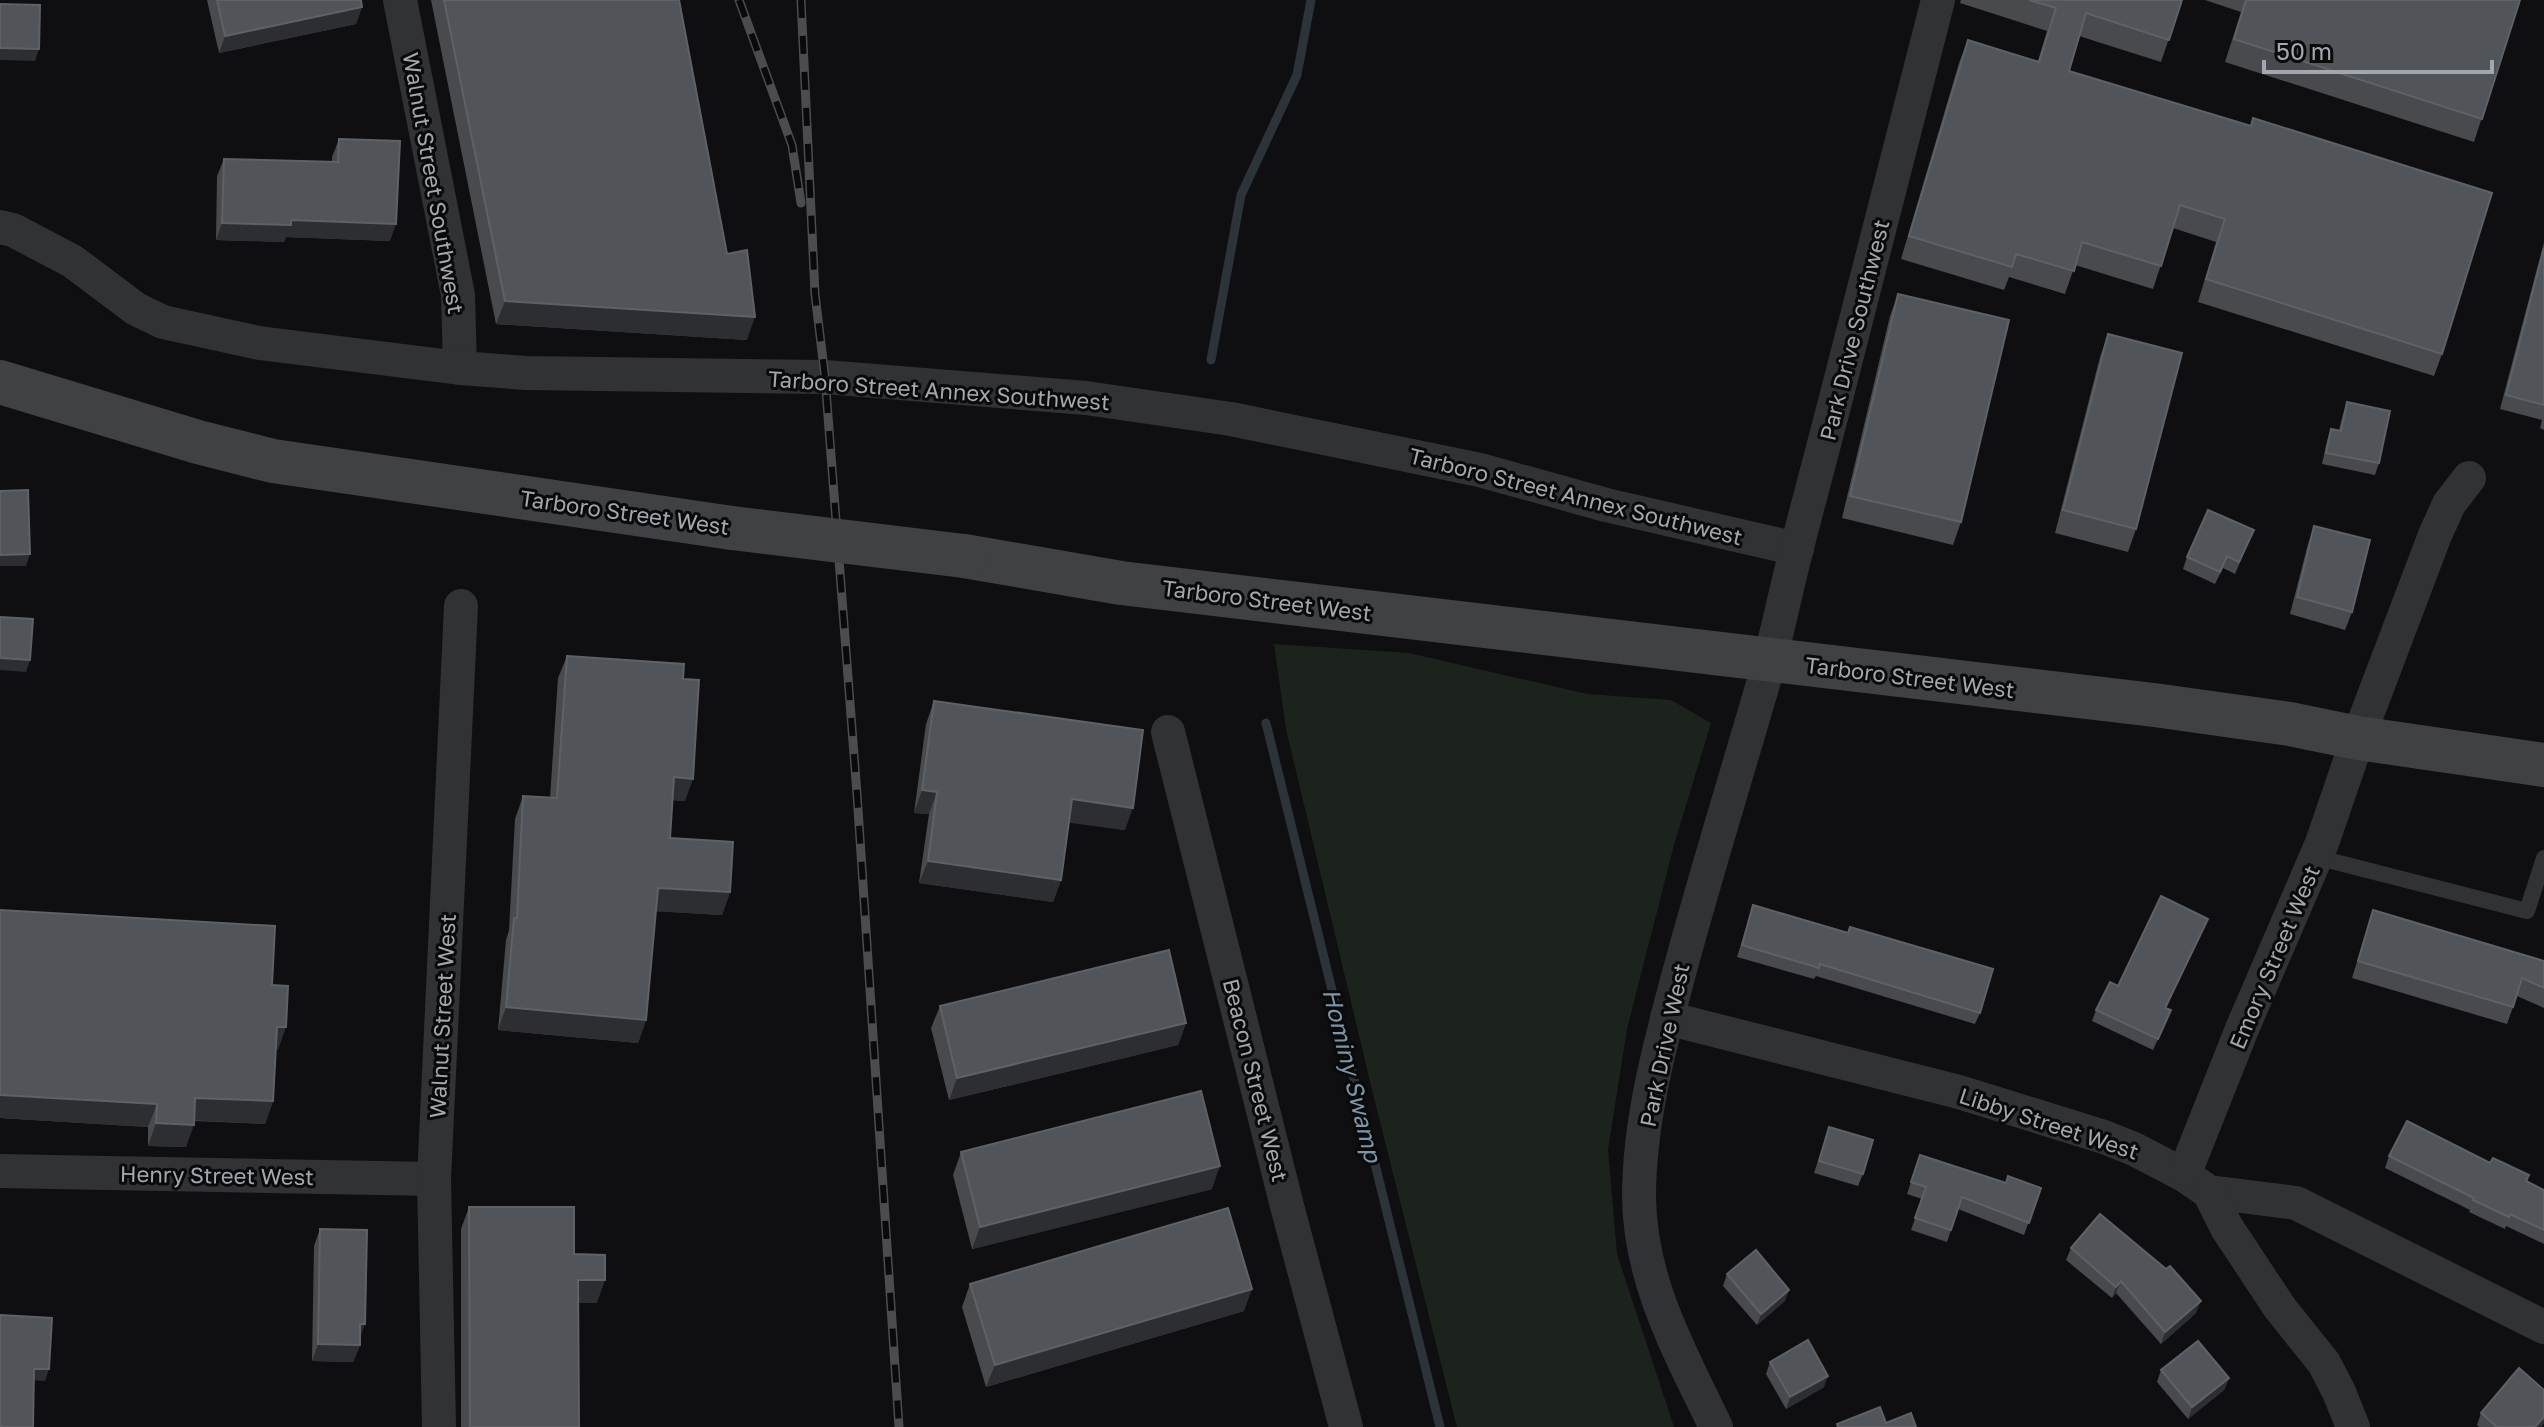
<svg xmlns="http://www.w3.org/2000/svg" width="2544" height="1427" font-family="'Golos Text',sans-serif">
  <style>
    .green { fill: #1c231d }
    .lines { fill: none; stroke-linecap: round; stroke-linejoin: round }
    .stream { stroke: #2c3439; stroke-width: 9 }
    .service { stroke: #313235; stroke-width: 16 }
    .minor { stroke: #313235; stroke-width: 34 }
    .secondary { stroke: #3f4145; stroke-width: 44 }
    .rail-casing { stroke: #4a4c50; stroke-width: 9 }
    .rail { stroke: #0a0a0b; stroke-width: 6; stroke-dasharray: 18; stroke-linecap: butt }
    .secondary-bridge { stroke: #3f4145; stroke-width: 44 }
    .wall { fill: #484a4d }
    .shaded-wall { fill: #2d2e31 }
    .building { fill: #515458; stroke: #5e6166; stroke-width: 2 }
    .labels { text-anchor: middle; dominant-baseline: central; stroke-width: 6; stroke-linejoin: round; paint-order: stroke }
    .street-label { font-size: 22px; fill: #a2a7b0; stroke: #0a0a0b }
    .water-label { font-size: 24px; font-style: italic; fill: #7c95a8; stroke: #0a0a0b }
  </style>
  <rect width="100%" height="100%" fill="#0f0f11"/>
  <path class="green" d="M1274,644L1409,653L1587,694L1671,700L1711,723L1674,845L1627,1029L1608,1150L1617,1254L1674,1427H1457L1373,1094L1286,729Z"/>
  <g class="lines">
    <g class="stream">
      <path d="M1211,360L1241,195L1297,75L1311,0"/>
      <path d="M1266,723L1440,1427"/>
    </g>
    <path class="service" d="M2316,857L2527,911L2544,858"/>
    <g class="minor">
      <path d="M400,0L458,295L460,368"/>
      <path d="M0,227L13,230L72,261L136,309L163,322L259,343L460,368L526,373L825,377L1086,398L1231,419L1480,470L1606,505L1797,549"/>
      <path d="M1168,732L1287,1206L1346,1427"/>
      <path d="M1667,1018L1959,1092L2104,1137L2134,1149L2184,1175L2209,1192L2296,1203L2544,1327"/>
      <path d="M0,1171L434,1179"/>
      <path d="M2184,1175L2242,1029L2322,843L2358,738L2435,535L2449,504L2469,478"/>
      <path d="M2209,1192L2227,1228L2280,1308L2324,1363L2339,1392L2353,1427"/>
      <path d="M439,1427L434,1179L461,606"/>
      <path d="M1716,1427C1680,1352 1640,1282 1639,1197C1639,1123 1659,1048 1678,977C1706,872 1739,768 1769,663C1779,625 1787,586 1797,547C1845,365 1892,183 1938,0"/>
    </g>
    <g class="secondary">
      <path d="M0,382L198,442L273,461L732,528"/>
      <path d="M964,556L1121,583L2154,705L2290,724L2358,738L2544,765"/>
    </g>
    <g class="rail-casing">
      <g id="rail">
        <path d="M739,0L792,145L801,203"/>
        <path d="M801,0L815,294L825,377L857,794L899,1427"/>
      </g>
    </g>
    <use href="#rail" class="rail"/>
    <path class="secondary-bridge" d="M732,528L964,556"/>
  </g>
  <g class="wall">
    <path d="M207,0H361L362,7L356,24L219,53Z"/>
    <path d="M431,0H679L727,254L747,340L496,324Z"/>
    <path d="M1961,0H2182L2161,62L2079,36L2069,71L2442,354L2434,376L2198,302L2216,242L2173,228L2153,289L2075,265L2065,294L2009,277L2004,290L1901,259L1959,63L1968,40L2038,61L2047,31L1960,3Z"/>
    <path d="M2205,0H2520L2474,142L2225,62L2241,12Z"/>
    <path d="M339,139L390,241L286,237L284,242L216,240L217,176L224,159L332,162V157Z"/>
    <path d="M2544,242V430L2540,428L2542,420L2500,409Z"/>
    <path d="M1898,294L1961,522L1953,545L1842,518L1890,316Z"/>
    <path d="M2108,334L2136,529L2128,552L2055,533L2100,357Z"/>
    <path d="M2347,402L2379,463L2375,475L2322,464L2327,441L2331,429L2339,430L2343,414Z"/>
    <path d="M2314,526L2352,612L2345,630L2290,614L2308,544Z"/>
    <path d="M2254,530L2235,574L2223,568L2215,584L2183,569L2187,557Z"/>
    <path d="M567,656L683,679L685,801L673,800L670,838L730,892L722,915L656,911L646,1020L638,1043L498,1030L506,940L509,930L515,819L523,796L550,798L558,678Z"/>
    <path d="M934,701L1125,830L1069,822L1061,880L1053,902L919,883L929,814L914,813L926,724Z"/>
    <path d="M1753,905L1980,1013L1975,1024L1816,976L1814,979L1737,957Z"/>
    <path d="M2373,910L2544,961V1008L2517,996L2507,1024L2352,978Z"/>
    <path d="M2203,930L2166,1008L2171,1010L2153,1050L2092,1021L2096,1010L2118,986Z"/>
    <path d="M272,985L278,1050H276L273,1101L265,1124L194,1121L186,1147L148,1146V1127L0,1118Z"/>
    <path d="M940,1006L1186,1023L1178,1045L949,1100L931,1028Z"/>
    <path d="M1829,1127L1863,1174L1858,1186L1814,1173Z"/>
    <path d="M961,1152L1212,1189L972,1249L953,1175Z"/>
    <path d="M1920,1155L2006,1183L2041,1188L2024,1235L1958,1209L1947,1242L1911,1230L1922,1199L1907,1194Z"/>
    <path d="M2389,1156L2527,1181L2544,1190V1244L2506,1226L2505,1229L2469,1212L2470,1210L2385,1168Z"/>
    <path d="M469,1207L574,1254L597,1303H578L579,1427H461V1229Z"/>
    <path d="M320,1229L360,1339V1345L353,1362L312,1361L314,1246Z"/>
    <path d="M2071,1248L2196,1313L2161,1344L2116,1293L2112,1298L2066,1260Z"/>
    <path d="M1727,1274L1785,1301L1757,1325L1723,1286Z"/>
    <path d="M970,1284L1244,1311L986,1387L962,1307Z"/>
    <path d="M1770,1362L1824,1387L1786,1409L1766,1374Z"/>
    <path d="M2161,1370L2229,1378L2224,1390L2188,1419L2157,1382Z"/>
    <path d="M2481,1413L2544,1423L2541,1427H2479L2477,1425Z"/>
  </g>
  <g class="shaded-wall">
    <path d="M362,7L356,24L219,53L225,36Z"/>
    <path d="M0,48L39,49L35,61L0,60Z"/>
    <path d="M291,220L396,224L390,241L286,237L284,242L216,240L222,223Z"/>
    <path d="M505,301L755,317L747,340L496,324Z"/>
    <path d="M30,554L26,566H0V555Z"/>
    <path d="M0,658L30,660L26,672L0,670Z"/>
    <path d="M674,777L693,779L685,801L666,800Z"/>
    <path d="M922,790L937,792L929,814L914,813Z"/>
    <path d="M1072,799L1133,808L1125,830L1063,822Z"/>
    <path d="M928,861L1061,880L1053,902L919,883Z"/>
    <path d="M658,888L730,892L722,915L649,911Z"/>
    <path d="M2208,919L2203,930L2161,1019L2165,1008Z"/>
    <path d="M506,1007L646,1020L638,1043L498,1030Z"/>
    <path d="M2171,1010L2167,1022L2153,1050L2158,1039Z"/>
    <path d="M1186,1023L1178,1045L949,1100L957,1078Z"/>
    <path d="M277,1027H286L278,1050H269Z"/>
    <path d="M0,1095L157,1104L148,1127L0,1118Z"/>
    <path d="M195,1098L273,1101L265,1124L187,1120Z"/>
    <path d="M156,1123L194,1125L186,1147L148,1146Z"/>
    <path d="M1220,1166L1212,1189L972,1249L980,1227Z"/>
    <path d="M578,1280H605L597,1303H570Z"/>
    <path d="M2121,1281L2116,1293L2112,1298L2116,1287Z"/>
    <path d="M1252,1289L1244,1311L986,1387L995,1365Z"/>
    <path d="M1789,1290L1785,1301L1757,1325L1761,1314Z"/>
    <path d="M2201,1301L2196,1313L2161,1344L2165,1332Z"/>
    <path d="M360,1324H365L359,1341Z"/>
    <path d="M318,1344L360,1345L353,1362L312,1361Z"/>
    <path d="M34,1369H49L45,1381L30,1380Z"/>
    <path d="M1828,1376L1824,1387L1786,1409L1790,1397Z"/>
    <path d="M2229,1378L2224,1390L2188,1419L2192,1407Z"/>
    <path d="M2544,1417V1423L2541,1427H2535Z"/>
  </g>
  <g class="building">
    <path d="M217,0H361L362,7L225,36Z"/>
    <path d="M444,0H679L727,254L747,250L755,317L505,301Z"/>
    <path d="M2029,0H2182L2169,40L2086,13L2069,71L2251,126L2253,118L2492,193L2442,354L2206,279L2225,219L2180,205L2161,266L2082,242L2074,271L2016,254L2012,267L1909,236L1968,40L2039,62L2056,8Z"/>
    <path d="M2246,0H2520L2482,119L2234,39Z"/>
    <path d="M0,4L40,5L39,49L0,48Z"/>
    <path d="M339,139L400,141L396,224L291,220V225L222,223L224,159L338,162Z"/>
    <path d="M2544,248V405L2506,395Z"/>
    <path d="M1898,294L2009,320L1961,522L1850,496Z"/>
    <path d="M2108,334L2182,353L2136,529L2063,510Z"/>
    <path d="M2347,402L2390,411L2379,463L2326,453L2331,429L2341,431Z"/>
    <path d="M28,490L30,554L0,555V491Z"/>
    <path d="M2208,510L2254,530L2239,562L2227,556L2220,572L2187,557Z"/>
    <path d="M2314,526L2370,540L2352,612L2297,597Z"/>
    <path d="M0,617L33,619L30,660L0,658Z"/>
    <path d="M567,656L684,664L683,679L699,680L693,779L674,777L670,838L733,842L730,892L658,888L646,1020L506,1007L514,918H517L523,796L557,798Z"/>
    <path d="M934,701L1143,730L1133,808L1072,799L1061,880L928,861L937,792L922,790Z"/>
    <path d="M2161,896L2208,919L2165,1008L2171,1010L2158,1039L2096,1010L2110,982L2118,986Z"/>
    <path d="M1753,905L1848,933L1850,927L1993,969L1980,1013L1820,964L1819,968L1742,945Z"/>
    <path d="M0,910L275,926L272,985L288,986L286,1027H277L273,1101L195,1098L194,1125L156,1123L157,1104L0,1095Z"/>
    <path d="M2373,910L2544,961V988L2522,978L2513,1007L2358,961Z"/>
    <path d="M1169,950L1186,1023L957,1078L940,1006Z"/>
    <path d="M1201,1091L1220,1166L980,1227L961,1152Z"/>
    <path d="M2407,1121L2490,1163L2493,1158L2529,1175L2526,1181L2544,1190V1230L2510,1214L2509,1217L2473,1200L2474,1198L2389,1156Z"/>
    <path d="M1829,1127L1873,1140L1863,1174L1819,1161Z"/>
    <path d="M1920,1155L2006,1183L2008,1176L2041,1188L2029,1223L1962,1197L1951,1230L1915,1218L1926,1187L1911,1182Z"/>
    <path d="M469,1207H574V1254L605,1255V1280H578L579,1427H470Z"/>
    <path d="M1228,1208L1252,1289L995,1365L970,1284Z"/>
    <path d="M2100,1214L2166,1269L2170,1266L2201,1301L2165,1332L2121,1281L2116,1287L2071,1248Z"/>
    <path d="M320,1229L367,1230L365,1324H360V1345L318,1344Z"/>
    <path d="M1756,1250L1789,1290L1761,1314L1727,1274Z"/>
    <path d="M0,1315L52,1318L49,1369H34L33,1427H0Z"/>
    <path d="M1808,1340L1828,1376L1790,1397L1770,1362Z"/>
    <path d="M2198,1341L2229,1378L2192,1407L2161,1370Z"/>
    <path d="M2519,1368L2544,1390V1417L2535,1427H2497L2481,1413Z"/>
    <path d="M1880,1407L1886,1423L1911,1413L1916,1427H1838L1837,1424Z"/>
  </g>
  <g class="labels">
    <g class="street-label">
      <text transform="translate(434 183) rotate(80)">Walnut Street Southwest</text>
      <text transform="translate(1854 330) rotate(-76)">Park Drive Southwest</text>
      <text transform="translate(939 390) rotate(4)">Tarboro Street Annex Southwest</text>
      <text transform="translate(1576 496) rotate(14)">Tarboro Street Annex Southwest</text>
      <text transform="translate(625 512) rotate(8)">Tarboro Street West</text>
      <text transform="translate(1267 600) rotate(7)">Tarboro Street West</text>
      <text transform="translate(1910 677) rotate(7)">Tarboro Street West</text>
      <text transform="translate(2274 957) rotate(-67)">Emory Street West</text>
      <text transform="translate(442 1016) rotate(-87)">Walnut Street West</text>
      <text transform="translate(1664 1045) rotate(-78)">Park Drive West</text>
      <text transform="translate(1256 1080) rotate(76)">Beacon Street West</text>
      <text transform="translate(2049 1123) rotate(18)">Libby Street West</text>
      <text transform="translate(217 1175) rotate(1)">Henry Street West</text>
    </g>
    <g class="water-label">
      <text transform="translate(1353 1075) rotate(76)">Hominy Swamp</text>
    </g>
  </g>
  <path d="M2264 60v12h228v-12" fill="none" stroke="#a2a7b0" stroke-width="4"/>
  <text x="2276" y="60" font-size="24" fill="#a2a7b0" stroke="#0a0a0b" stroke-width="6" paint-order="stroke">50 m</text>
</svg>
